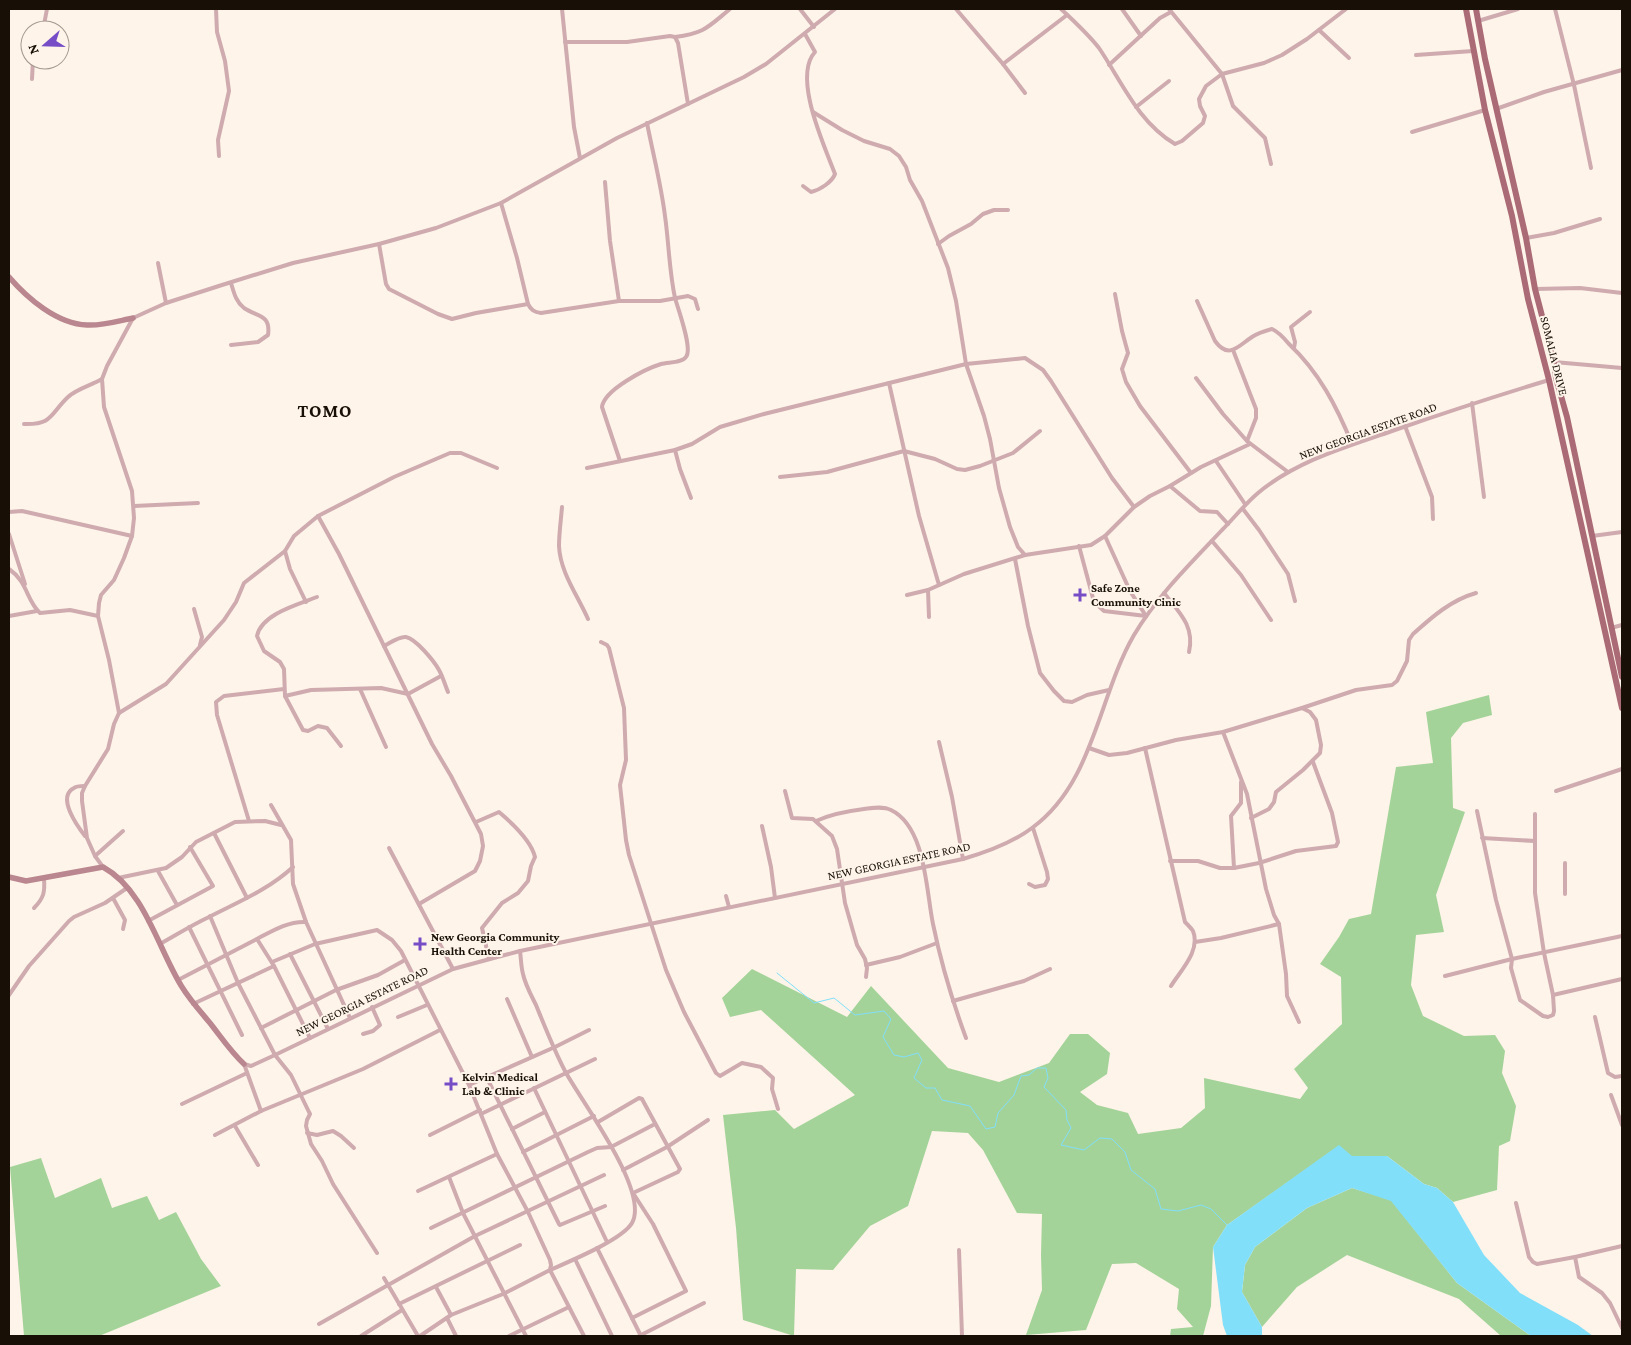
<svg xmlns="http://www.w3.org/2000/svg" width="1631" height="1345" font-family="'Crimson Pro',serif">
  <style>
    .green { fill: #a4d399 }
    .water { fill: #82dffa }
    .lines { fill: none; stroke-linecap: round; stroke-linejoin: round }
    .stream { stroke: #82dffa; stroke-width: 1 }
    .street { stroke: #cfabb0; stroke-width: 4 }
    .secondary { stroke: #ba868f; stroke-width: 5.5 }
    .primary { stroke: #aa6b77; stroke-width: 6 }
    .poi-dot { fill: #764dc6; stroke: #fef4e9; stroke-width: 2 }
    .labels { text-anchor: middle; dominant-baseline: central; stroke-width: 4; stroke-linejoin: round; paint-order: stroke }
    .street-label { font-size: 12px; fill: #180f06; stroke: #fef4e9 }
    .poi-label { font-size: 12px; font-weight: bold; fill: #180f06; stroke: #fef4e9; text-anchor: start }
    .district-label { font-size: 18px; font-weight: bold; letter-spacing: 1px; fill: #180f06; stroke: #fef4e9 }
  </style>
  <rect width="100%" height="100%" fill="#fef4e9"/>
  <g class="green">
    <path d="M1489,695L1492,715L1463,723L1451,738L1453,808L1465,812L1436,895L1444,932L1416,935L1411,985L1423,1016L1464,1036L1495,1035L1505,1051L1502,1073L1516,1106L1510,1141L1499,1146L1497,1190L1453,1202L1437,1188L1424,1184L1387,1156H1351L1339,1146L1227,1225L1213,1247L1211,1306L1203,1336H1170L1171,1329L1193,1327L1177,1309L1179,1289L1136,1263L1112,1264L1086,1330L1026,1335L1042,1290L1041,1255L1042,1214L1017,1213L983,1150L968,1133L932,1131L908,1206L870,1226L833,1270L796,1269L794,1336L743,1320L736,1228L723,1115L775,1110L794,1129L855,1095L761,1010L730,1017L722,998L752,969L847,1017L871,986L948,1068L999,1082L1049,1063L1070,1034H1088L1110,1053L1107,1074L1080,1092L1097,1105L1128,1113L1138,1134L1181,1128L1205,1108L1204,1078L1300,1099L1308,1088L1294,1069L1342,1024L1341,977L1320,964L1339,937L1349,919L1371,914L1396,767L1433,763L1426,712Z"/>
    <path d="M41,1158L55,1198L101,1178L112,1208L147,1196L159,1220L176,1212L201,1259L221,1286L99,1336H24L10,1167Z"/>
    <path d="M1352,1188L1391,1200L1457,1283L1531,1336H1501L1459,1299L1347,1255L1297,1287L1262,1327L1242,1292L1245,1265L1255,1247L1307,1208Z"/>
  </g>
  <path class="water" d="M1339,1145L1352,1156H1387L1424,1184L1437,1188L1453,1202L1484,1255L1520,1293L1578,1325L1593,1336H1531L1457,1283L1391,1201L1352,1188L1307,1208L1255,1247L1245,1265L1242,1292L1262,1327V1336H1227L1223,1325L1213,1247L1227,1225Z"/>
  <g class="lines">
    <path class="stream" d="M777,973L814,1003L834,998L855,1015L884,1011L891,1019L883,1037L894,1055L904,1057L918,1053L922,1060L914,1078L926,1088H935L942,1100L970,1106L986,1129L995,1127L998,1113L1014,1095L1021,1076L1029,1075L1037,1068H1046L1048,1078L1044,1087L1066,1110L1067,1120L1071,1128L1061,1145L1084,1150L1100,1138L1112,1139L1125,1152L1131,1170L1155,1189L1161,1209L1178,1211L1201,1205L1211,1209L1228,1226"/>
    <g class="street">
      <path d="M216,9L217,32L225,61L229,91L218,140L219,156"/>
      <path d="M562,9L574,127L580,158"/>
      <path d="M800,9L814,27"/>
      <path d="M956,9L1003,64L1025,93"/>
      <path d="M1061,9C1074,21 1088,34 1099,48C1122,82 1138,122 1175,144L1182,141L1203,123L1205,116L1200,106L1199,99L1206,86L1222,74L1264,63L1282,55L1307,39L1346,9"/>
      <path d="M1122,9L1141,36"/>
      <path d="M1169,9L1222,74L1233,106L1265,138L1271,164"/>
      <path d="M1555,9L1574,85L1591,168"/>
      <path d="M1478,21L1518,9"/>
      <path d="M43,30L47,9"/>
      <path d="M1319,30L1349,58"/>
      <path d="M675,37C705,33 708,27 730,9"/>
      <path d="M565,42H627L670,36L675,37L678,43L688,104"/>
      <path d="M1416,55L1473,51"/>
      <path d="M1003,64L1067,15"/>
      <path d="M1109,65L1160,18L1171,12"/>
      <path d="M32,79L33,60"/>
      <path d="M1136,107L1169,81"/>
      <path d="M1496,109L1544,92L1622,70"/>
      <path d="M813,112L842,130L864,141L890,149L899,156L906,167L910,180L922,201L948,268L956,301L966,364L984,416L990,439L999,488L1010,527L1018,547L1025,555"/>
      <path d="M1412,132L1485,110"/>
      <path d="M605,182L610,241L619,301"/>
      <path d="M803,186L811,192C820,190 832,182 835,174C825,147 792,77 815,52L805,34"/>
      <path d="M501,203L517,258L528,304C531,310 534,312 541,313L619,301H660L688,296L695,299L698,309"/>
      <path d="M1526,238L1554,233L1600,219"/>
      <path d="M379,244L386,284L389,289L438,314L452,319L476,313L528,304"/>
      <path d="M938,244L949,236L971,224L983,214L994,210H1008"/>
      <path d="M158,263L166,303"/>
      <path d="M1535,289L1580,288L1622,293"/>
      <path d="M1115,294L1122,331L1128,353L1122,369L1126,382L1140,406L1191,473"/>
      <path d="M1197,301L1215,341C1229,360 1238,346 1252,337C1258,333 1265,331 1272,329C1279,332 1284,338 1289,344C1319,372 1337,407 1352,444"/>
      <path d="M231,345L258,342L268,335C271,314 257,317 244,308C236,302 234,293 231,283"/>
      <path d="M1294,348L1295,342L1291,327L1310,312"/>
      <path d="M1233,350L1256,409V418L1247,441"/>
      <path d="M1554,362L1622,368"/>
      <path d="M1196,378L1223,414L1247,441L1288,472"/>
      <path d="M889,383L919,516L939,585"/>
      <path d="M1472,403L1484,497"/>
      <path d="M24,424C53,425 50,414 68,397C76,389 92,385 102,379"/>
      <path d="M1405,426L1432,497L1433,519"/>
      <path d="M675,450L680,469L691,498"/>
      <path d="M620,461L602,407C604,390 645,369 661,364C668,362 682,363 686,357C693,349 678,309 675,298C669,270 669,244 665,216C661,184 653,154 647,123"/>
      <path d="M1216,461L1245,504"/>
      <path d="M587,468L675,450L692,444L720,427L764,414L966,364L1025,358L1043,370L1051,381L1112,478L1134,507"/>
      <path d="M780,477L827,472L904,451L935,459L957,469L965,470L980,466L1013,453L1040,431"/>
      <path d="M1170,486L1200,511L1217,512L1228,524"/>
      <path d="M134,506L198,503"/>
      <path d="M562,507C561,520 559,533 559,546C560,572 578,596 588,619"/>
      <path d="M1243,509L1259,530L1288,574L1295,601"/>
      <path d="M9,512L22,511L132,536"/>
      <path d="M318,516L339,554L432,744L451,776L481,834L483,846L480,861L475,871L419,904"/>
      <path d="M9,534L25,584"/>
      <path d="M1105,536L1130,591L1146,616"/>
      <path d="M1592,536L1622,532"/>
      <path d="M1212,541L1241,575L1271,620"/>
      <path d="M1079,546L1094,602L1104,611L1146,616"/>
      <path d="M285,551L290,569L306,602"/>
      <path d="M1015,559L1028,626L1040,673L1054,691L1064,701L1072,702L1087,695L1109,690"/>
      <path d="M9,569C28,582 26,600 40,613L70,610L98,616"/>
      <path d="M928,590L929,617"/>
      <path d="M1164,593C1179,612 1195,626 1189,652"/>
      <path d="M907,595L928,590L964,574L1025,555L1091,545L1105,536L1134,507L1150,496L1170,486L1201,467L1250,444"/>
      <path d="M317,597C299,604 261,614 257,636L264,651L280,662L284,669L285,696L303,730L308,731L318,726L327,728L341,746"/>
      <path d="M194,609L202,637L200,645"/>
      <path d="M9,616L37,611"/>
      <path d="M1611,628L1622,625"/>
      <path d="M601,642L607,645L609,648L624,708L626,760L620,785L626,840L629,855L666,970L684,1012L716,1073L720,1076L742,1063L761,1067L773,1078L772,1089L778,1109"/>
      <path d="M384,646C390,643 399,636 406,637C416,639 434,661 439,670C443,677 445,685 448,692"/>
      <path d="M360,689L386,747"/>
      <path d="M285,696L311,690L381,688L408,694L441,676"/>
      <path d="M119,713L166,684L224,620L236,602L244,583L285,551L294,536L318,516L394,477L450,453H461L497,468"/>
      <path d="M1223,732L1247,794L1266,889L1274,915L1279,924L1286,974L1287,996L1299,1022"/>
      <path d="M939,742L952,797L963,859"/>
      <path d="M1089,748L1109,755L1127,753L1176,740L1223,732L1302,708L1356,690L1392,685L1397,681L1407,661L1409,640L1413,634C1432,617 1451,600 1476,593"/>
      <path d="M1145,748L1185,922C1188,925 1191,928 1193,931C1201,951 1180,971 1171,986"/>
      <path d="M85,786C82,786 76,786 74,788C56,797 78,827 85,836"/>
      <path d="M785,791L792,818L813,819L832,836L837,849L845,903L857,945L865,959L867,968L866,977"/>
      <path d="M1556,791L1622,769"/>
      <path d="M271,805L291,840L293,884L306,922L350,1018"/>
      <path d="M1477,811L1496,900L1512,959L1511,968L1520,1000L1543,1016L1548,1017L1553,1015L1554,1011L1553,995L1544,953L1535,893V814"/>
      <path d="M1251,818L1269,809L1274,802L1276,792L1303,770L1320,753L1321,745L1316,720L1310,712L1302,708"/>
      <path d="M249,821L217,715L216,702L224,696L284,689"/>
      <path d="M816,821C831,814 848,811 864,809C873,808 883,806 891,810C926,827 926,891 933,924C941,963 952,1000 966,1038"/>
      <path d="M476,822L499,812C512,823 531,840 535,857L531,866L528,881L518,893L502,903L482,928L489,959"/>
      <path d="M762,826L771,867L775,898"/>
      <path d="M214,833L247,898"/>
      <path d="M1482,838L1535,841"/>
      <path d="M389,848L453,969"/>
      <path d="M95,856L123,831"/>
      <path d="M1170,861H1198L1220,868H1234L1259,863L1296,851L1336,846L1338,842L1332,813L1313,762"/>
      <path d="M103,867L95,856L87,838L82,801V793L85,786L108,749L114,724L119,713L109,660L98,616L99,603L101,595L114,580L124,558L132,536L134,518L132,491L104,407L102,379L107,366L133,318L166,303L222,285L293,263L379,244L436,228L501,203L617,138L744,77L766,64L835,9"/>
      <path d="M1234,868L1231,816L1241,803V782"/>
      <path d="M158,871L177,905"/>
      <path d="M118,878L166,868L182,857L196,842L235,822L265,821L281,825"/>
      <path d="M1029,884L1035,887L1045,885L1048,879L1047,872L1033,828"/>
      <path d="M1565,894V863"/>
      <path d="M726,896L729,907"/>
      <path d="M113,898L125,920L123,929"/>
      <path d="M34,908C44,898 45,892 44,878"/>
      <path d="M210,916L238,983L275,1055L291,1075L308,1110L310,1114L307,1120L306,1126L311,1144L322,1161L333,1184L377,1253"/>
      <path d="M148,921L213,886L190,847"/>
      <path d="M189,927L242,1035"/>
      <path d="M257,939C272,931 288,921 306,922"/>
      <path d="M1195,942L1221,938L1279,924"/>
      <path d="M160,944C176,935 192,925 209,917C238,902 268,890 293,867"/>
      <path d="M520,951C521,958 521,967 523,974C525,984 531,995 536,1005C545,1027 554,1050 565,1071C581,1101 650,1191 632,1223C622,1240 568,1262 550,1270L584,1336"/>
      <path d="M290,954L328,1029"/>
      <path d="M272,962L315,944L377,930L392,940L401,951L469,1085L497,1154L528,1212L550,1260L551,1265L550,1270L503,1294L451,1315L420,1336"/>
      <path d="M866,965L900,957L937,943"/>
      <path d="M1445,976L1512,959L1622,936"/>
      <path d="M178,980L257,939L274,966L310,1038"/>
      <path d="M9,995L29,966L69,921L74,917L105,903L127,888"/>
      <path d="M1553,995L1622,979"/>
      <path d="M507,999L532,1057"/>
      <path d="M953,1001L1024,981L1050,969"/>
      <path d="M193,1004L274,966"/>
      <path d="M398,1017L427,1005"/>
      <path d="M1595,1017L1608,1073L1615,1077L1622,1076"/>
      <path d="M261,1028L336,990L378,975L405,960"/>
      <path d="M363,1034L373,1031L380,1025L372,1007"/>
      <path d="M486,1076L559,1224L560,1225L605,1206"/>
      <path d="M469,1085L555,1047L589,1030"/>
      <path d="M534,1088L607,1242"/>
      <path d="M1611,1095L1622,1125"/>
      <path d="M182,1104L247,1073"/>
      <path d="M261,1111L244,1064L251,1066L275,1055L453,969L520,951L963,859C987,852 1012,843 1032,828C1094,783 1098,697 1134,635C1157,596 1191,563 1222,530C1234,518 1245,504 1258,493C1296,461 1346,447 1392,431C1444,413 1496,396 1549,380"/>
      <path d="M481,1114L595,1059"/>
      <path d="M598,1122L639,1098L642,1099L680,1169L678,1172L633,1193L653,1224L686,1291L632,1318"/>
      <path d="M235,1126L258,1165"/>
      <path d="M512,1129L545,1112"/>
      <path d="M307,1133L317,1135L333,1131L341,1136L354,1148"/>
      <path d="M215,1135L261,1111L363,1069L440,1030"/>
      <path d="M430,1135L480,1110"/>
      <path d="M523,1152L594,1116"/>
      <path d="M623,1170L667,1147L708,1120"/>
      <path d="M449,1177L463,1213L526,1336"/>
      <path d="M418,1191L497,1154"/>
      <path d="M1516,1203L1529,1257L1533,1262L1537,1264L1575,1257L1622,1246"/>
      <path d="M431,1228L588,1152L597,1148L611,1147L655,1124"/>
      <path d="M597,1248L641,1336"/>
      <path d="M959,1250L962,1336"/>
      <path d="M1575,1257L1579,1277L1602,1293L1610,1303L1622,1328"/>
      <path d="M575,1259L612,1336"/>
      <path d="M384,1278L418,1336"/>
      <path d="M436,1287L451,1315"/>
      <path d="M399,1304L520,1245"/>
      <path d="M447,1318L456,1336"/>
      <path d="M319,1324L475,1236L604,1175"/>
      <path d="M361,1336L402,1310"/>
      <path d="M509,1336L569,1307"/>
      <path d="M639,1336L704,1303"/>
    </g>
    <g class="secondary">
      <path d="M9,277C27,298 57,324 87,325C102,326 118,321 133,318"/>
      <path d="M9,877L26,881L103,867C145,890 158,949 182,987C190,1000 200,1011 210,1023C221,1037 231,1052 244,1064"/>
    </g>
    <g class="primary">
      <path d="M1466,9L1485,110L1512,216L1528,299L1549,380L1622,708"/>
      <path d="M1476,9L1485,59L1526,238L1535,289L1554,362L1556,378L1567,417L1622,677"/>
    </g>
  </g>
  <g class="poi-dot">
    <path d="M1077.5 587.5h5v5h5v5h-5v5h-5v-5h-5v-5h5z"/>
    <path d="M417.5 936.5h5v5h5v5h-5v5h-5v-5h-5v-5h5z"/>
    <path d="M448.5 1076.5h5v5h5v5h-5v5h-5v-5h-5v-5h5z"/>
  </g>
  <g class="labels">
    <g class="street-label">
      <text transform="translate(1554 356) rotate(76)">SOMALIA DRIVE</text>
      <text transform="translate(1368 431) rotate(-20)">NEW GEORGIA ESTATE ROAD</text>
      <text transform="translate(899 861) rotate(-12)">NEW GEORGIA ESTATE ROAD</text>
      <text transform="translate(362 1001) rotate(-26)">NEW GEORGIA ESTATE ROAD</text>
    </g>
    <g class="poi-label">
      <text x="1091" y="588">Safe Zone<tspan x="1091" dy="14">Community Cinic</tspan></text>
      <text x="431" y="937">New Georgia Community<tspan x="431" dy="14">Health Center</tspan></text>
      <text x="462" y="1077">Kelvin Medical<tspan x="462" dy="14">Lab &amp; Clinic</tspan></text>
    </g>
    <g class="district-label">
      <text x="325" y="411">TOMO</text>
    </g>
  </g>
  <rect width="1631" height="1345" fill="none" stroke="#180f06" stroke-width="20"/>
  <g transform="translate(45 45) rotate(250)"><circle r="24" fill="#fef4e9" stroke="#a2988e"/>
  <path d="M0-4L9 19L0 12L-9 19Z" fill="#764dc6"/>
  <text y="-8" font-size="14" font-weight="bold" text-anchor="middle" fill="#180f06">N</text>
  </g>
</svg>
